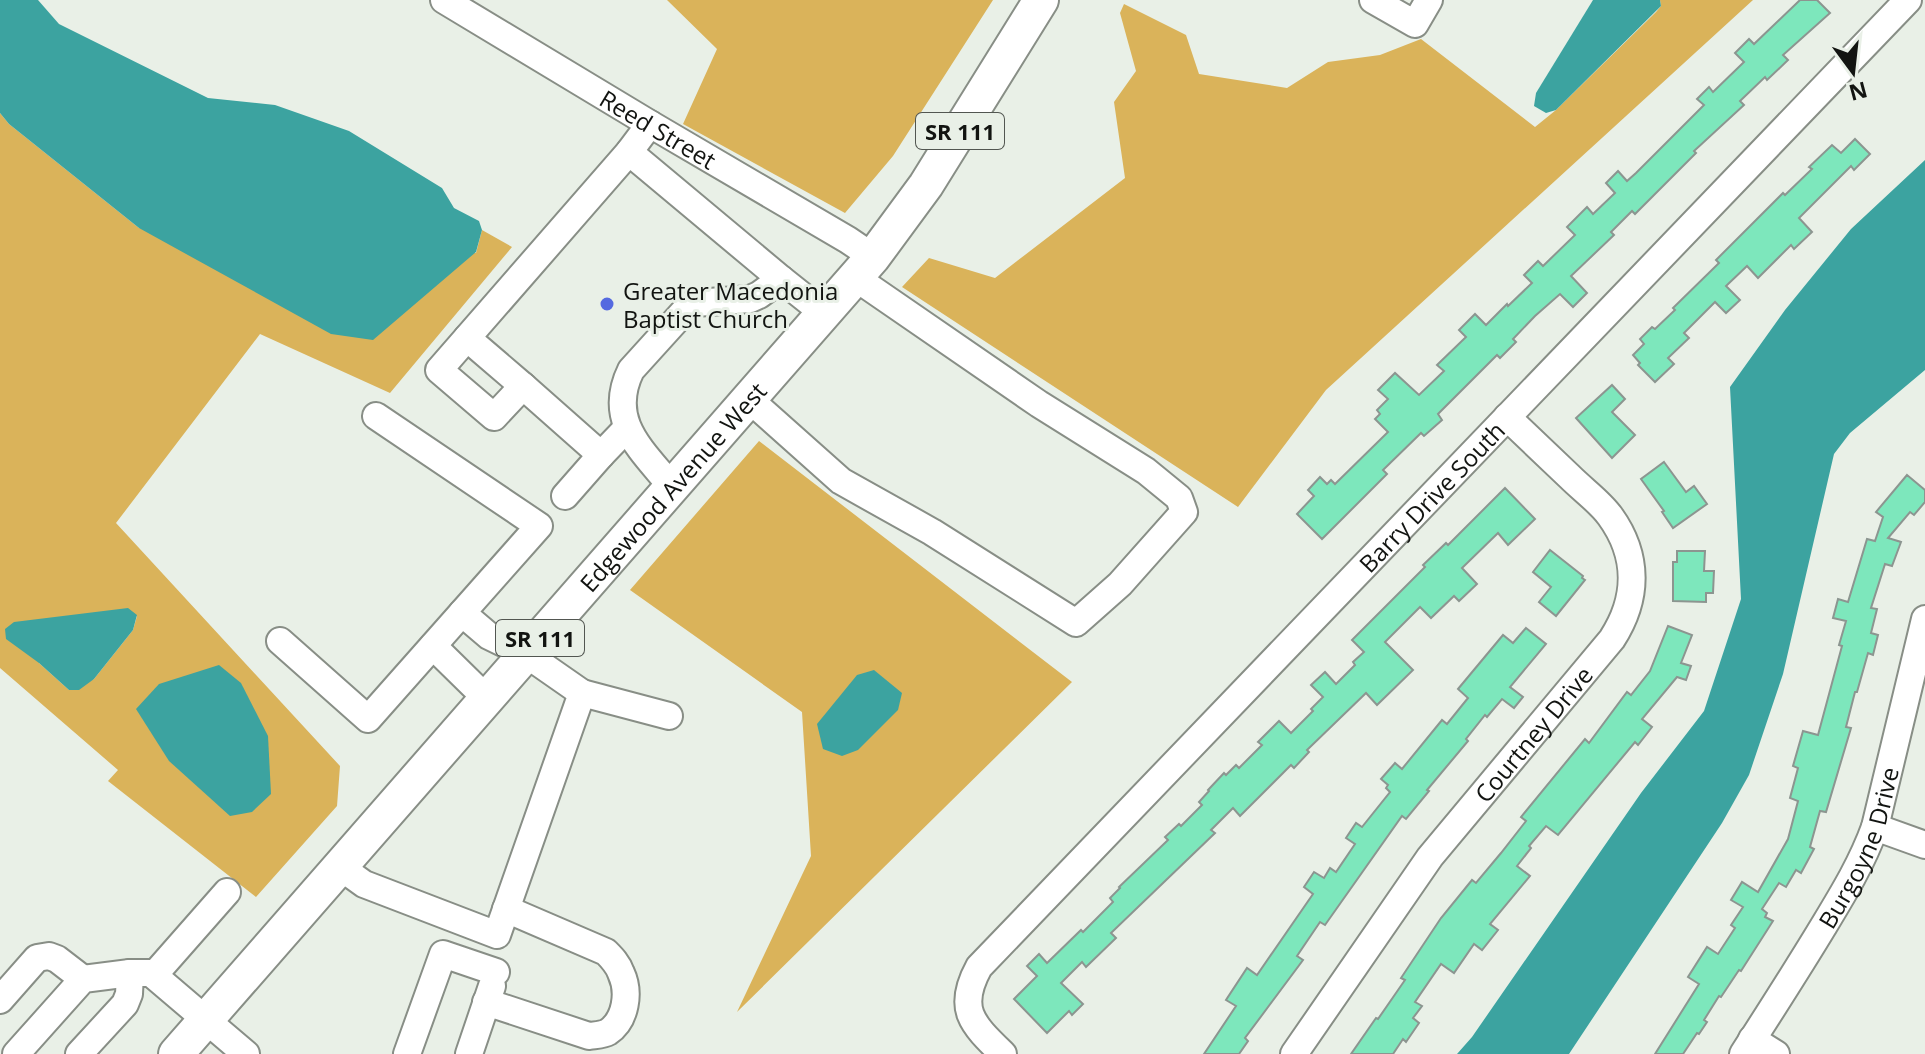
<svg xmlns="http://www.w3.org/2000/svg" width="1925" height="1054" font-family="'Open Sans',sans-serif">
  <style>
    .forest { fill: #dab35a; fill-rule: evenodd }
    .water { fill: #3ca3a0 }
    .building { fill: #7de7bc; stroke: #8c9590; stroke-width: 2 }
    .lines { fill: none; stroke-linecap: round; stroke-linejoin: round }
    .minor-casing { stroke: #888e86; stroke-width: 30 }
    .major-casing { stroke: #888e86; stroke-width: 38 }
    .minor { stroke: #fff; stroke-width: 26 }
    .major { stroke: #fff; stroke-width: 34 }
    .poi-dot { fill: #556ae0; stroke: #e9f0e7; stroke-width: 3 }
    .labels { text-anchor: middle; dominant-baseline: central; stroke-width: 6; stroke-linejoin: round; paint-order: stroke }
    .shield { fill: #e9f0e7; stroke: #525651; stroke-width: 2 }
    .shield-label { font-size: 22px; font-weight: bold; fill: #121411 }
    .street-label { font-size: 24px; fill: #121411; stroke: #e9f0e7 }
    .poi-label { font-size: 24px; fill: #121411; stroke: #e9f0e7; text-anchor: start }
  </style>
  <rect width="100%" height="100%" fill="#e9f0e7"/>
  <g class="forest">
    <path d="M667,0H993L893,156L845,213L683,124L717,49Z"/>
    <path d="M1660,0H1753L1326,390L1238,507L902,287L929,258L995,278L1125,178L1114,102L1136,71L1120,13L1124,4L1186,35L1199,74L1287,88L1328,62L1380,55L1421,39L1535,127L1556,110L1656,12L1661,6Z"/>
    <path d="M0,113L9,124L139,228L476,253L482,230L512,247L390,393L260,334L116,523L340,766L337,806L256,897L108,781L118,770L0,668ZM137,616L133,630L94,679L69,690L39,663Z"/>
    <path d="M759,441L1072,682L737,1012L811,856L802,712L630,590Z"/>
  </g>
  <g class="water">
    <path d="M0,0H38L59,24L208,98L275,105L349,131L442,188L454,208L479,221L482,230L476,252L373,340L331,334L139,228L9,124L0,113Z"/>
    <path d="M1593,0H1660L1661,6L1556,110L1546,113L1534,106L1536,93Z"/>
    <path d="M1925,160V370L1850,433L1834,454L1783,674L1749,775L1722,823L1569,1054H1457L1472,1037L1641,793L1704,711L1741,599L1730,387L1785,310L1851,229Z"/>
    <path d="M128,608L137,615L133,630L94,679L79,690H69L39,663L6,639L5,629L14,622Z"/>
    <path d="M219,665L241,683L268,736L271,794L252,812L230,816L169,761L136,709L159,684Z"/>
    <path d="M874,670L902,693L898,710L858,750L842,756L823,749L817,724L857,675Z"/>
  </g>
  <g class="building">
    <path d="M1800,0H1817L1830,13L1783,55L1788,60L1767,80L1765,77L1740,101L1744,105L1694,151L1696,153L1635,214L1632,211L1611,232L1614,235L1571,276L1587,293L1573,307L1560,294L1535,316L1513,339L1516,342L1500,358L1497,355L1438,414L1442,420L1424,436L1421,433L1383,470L1387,474L1322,539L1297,514L1314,496L1308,490L1320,477L1327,484L1331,480L1335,484L1388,432L1375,419L1380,414L1377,410L1388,399L1378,390L1395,373L1419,395L1444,371L1437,365L1466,337L1459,330L1475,314L1486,325L1507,304L1508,306L1532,283L1524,275L1538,261L1543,266L1575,235L1567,227L1587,207L1593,214L1615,193L1606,183L1618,171L1627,181L1636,173L1704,105L1697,99L1709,87L1713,92L1744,62L1735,53L1749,39L1754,44Z"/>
    <path d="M1855,139L1870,154L1854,170L1851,166L1799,218L1812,232L1794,249L1791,245L1758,278L1747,266L1726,286L1740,300L1726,313L1715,302L1684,333L1689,338L1668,358L1674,364L1655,382L1638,365L1640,363L1633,355L1644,344L1640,339L1652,327L1655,329L1675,310L1673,308L1719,263L1716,260L1783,193L1785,195L1812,169L1809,167L1832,145L1841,153Z"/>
    <path d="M1612,385L1625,399L1612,412L1635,435L1612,458L1576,418Z"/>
    <path d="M1664,462L1686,492L1694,486L1707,504L1673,528L1662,512L1664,511L1641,479Z"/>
    <path d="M1907,475L1925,490V502L1914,515L1910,512L1888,538L1901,542L1892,566L1885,564L1871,608L1877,609L1871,633L1878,635L1873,655L1868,653L1857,692H1855L1846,727L1851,728L1826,812L1820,811L1810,847L1814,849L1801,873L1796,870L1786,887L1779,883L1762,909L1767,913L1765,917L1773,921L1741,971L1739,970L1721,997L1719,996L1704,1020L1707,1022L1699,1034L1697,1033L1683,1054H1655L1699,984L1688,977L1707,947L1718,954L1735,928L1731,925L1743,907L1731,900L1742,882L1758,892L1788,839L1798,801L1790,798L1798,768L1793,766L1803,731L1818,735L1842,646L1839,645L1846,621L1833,618L1838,599L1848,602L1867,539L1875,541L1883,517L1876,512Z"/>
    <path d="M1505,488L1535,519L1508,545L1498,533L1462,568L1477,584L1459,601L1454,596L1431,618L1420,607L1385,642L1413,670L1377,705L1366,693L1307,750L1309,752L1294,768L1291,765L1240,816L1233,808L1211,830L1215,833L1111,933L1116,938L1086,967L1082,962L1061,983L1083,1004L1072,1015L1069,1011L1047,1033L1014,999L1037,976L1027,966L1039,954L1047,963L1081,930L1083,932L1113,902L1110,898L1120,888L1119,887L1168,840L1165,837L1179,824L1181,826L1202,805L1199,802L1209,791L1208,790L1224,773L1226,775L1236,765L1239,768L1262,745L1258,742L1279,721L1291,733L1313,711L1311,709L1323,697L1311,685L1325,672L1336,684L1355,665L1353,662L1364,652L1352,640L1425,567L1423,565L1446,543L1448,545Z"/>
    <path d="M1550,550L1583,576L1582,578L1585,580L1556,616L1539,602L1551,587L1533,572Z"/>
    <path d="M1677,551H1705L1704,571H1714L1713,593H1706V602L1673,601V562H1677Z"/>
    <path d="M1668,626L1692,635L1681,663L1691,666L1686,680L1677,677L1642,719L1652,727L1638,745L1635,742L1558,835L1546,826L1529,846L1531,848L1517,866L1530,876L1490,924L1498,930L1482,950L1474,944L1454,973L1441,964L1415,1002L1422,1006L1413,1018L1419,1023L1406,1042L1403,1039L1393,1054H1351L1376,1018L1378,1019L1405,980L1401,978L1441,918L1472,880L1476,883L1501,853L1526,821L1521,817L1585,739L1589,743L1627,692L1631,695L1650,671Z"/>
    <path d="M1526,628L1546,644L1510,687L1523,697L1514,708L1502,699L1487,717L1485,715L1466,739L1468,741L1427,790L1429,791L1406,819L1402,816L1325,925L1320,922L1297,956L1303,960L1245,1038L1248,1041L1239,1054H1204L1236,1006L1226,1000L1247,968L1257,975L1313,894L1304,887L1314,872L1324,878L1330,868L1336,872L1355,844L1346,838L1356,823L1362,827L1390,792L1386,788L1388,785L1381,779L1395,763L1402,769L1442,720L1447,724L1468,698L1458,689L1503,635L1513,643Z"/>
  </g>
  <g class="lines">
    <g class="minor-casing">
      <g id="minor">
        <path id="s1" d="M444,0L650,124L848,240L873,257"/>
        <path d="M1373,0L1415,24L1429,0"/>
        <path d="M629,152L781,279"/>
        <path d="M467,338L523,386"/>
        <path d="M749,399L841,481L932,532L1076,623L1120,584L1184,512L1179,498L1146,471L1039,404L856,278"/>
        <path d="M627,428L601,455L523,386L494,417L439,370L629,152L650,124"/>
        <path d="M672,487C642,450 606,421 631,370L689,306L695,303L750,299L759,295L781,279L825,314"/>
        <path d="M565,496L601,455"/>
        <path d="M280,641L368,719L539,526L376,416"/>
        <path d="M433,646L487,699"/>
        <path d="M582,693L669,716"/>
        <path d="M1875,827L1925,845"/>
        <path d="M339,866L364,884L497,935L582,693L526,654L489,636L462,613"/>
        <path d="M154,975L227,892"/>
        <path d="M0,1000L37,958L49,956L57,959L83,979"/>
        <path d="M486,1002L589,1036C595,1035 603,1035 608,1032C626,1020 630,992 621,973C618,964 612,958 606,952L506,909"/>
        <path d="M1752,1039L1776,1054"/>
        <path d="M16,1054L83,979L130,973H151L246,1054"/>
        <path d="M79,1054L125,1004L129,994L130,973"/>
        <path d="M407,1054L443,954L496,972"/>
        <path d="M469,1054L492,986"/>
        <path id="s2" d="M1003,1054C972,1024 956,1009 979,967L1908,0"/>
        <path id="s3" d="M1294,1054L1430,857L1612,639C1638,599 1639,556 1610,516C1600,502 1583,490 1570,477C1549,457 1528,437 1507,417"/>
        <path id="s4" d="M1743,1054C1770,1012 1797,970 1823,927C1843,894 1862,863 1875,827L1925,619"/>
      </g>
    </g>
    <g class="major-casing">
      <g id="major">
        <path id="s5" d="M176,1054L873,257L926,185L1041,0"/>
      </g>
    </g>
    <use href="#minor" class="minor"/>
    <use href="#major" class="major"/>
  </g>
  <circle class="poi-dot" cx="607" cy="304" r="8"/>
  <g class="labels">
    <g class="shield">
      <rect x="916" y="113" width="88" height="36" rx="6"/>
      <rect x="496" y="620" width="88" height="36" rx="6"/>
    </g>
    <g class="shield-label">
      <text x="960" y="131">SR 111</text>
      <text x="540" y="638">SR 111</text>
    </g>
    <g class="street-label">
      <text stroke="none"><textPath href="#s1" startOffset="250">Reed Street</textPath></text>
      <text stroke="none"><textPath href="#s5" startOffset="754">Edgewood Avenue West</textPath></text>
      <text stroke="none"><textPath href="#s2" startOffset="754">Barry Drive South</textPath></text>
      <text stroke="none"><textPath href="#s3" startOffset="400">Courtney Drive</textPath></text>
      <text stroke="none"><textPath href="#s4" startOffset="238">Burgoyne Drive</textPath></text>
    </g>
    <g class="poi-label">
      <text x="623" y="290">Greater Macedonia<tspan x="623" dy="28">Baptist Church</tspan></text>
    </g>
  </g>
  <g transform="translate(1853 72) rotate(165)" stroke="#e9f0e7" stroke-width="6" paint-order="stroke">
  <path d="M0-6L14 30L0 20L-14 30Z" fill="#121411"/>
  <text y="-12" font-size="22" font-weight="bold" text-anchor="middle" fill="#121411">N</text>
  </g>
</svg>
